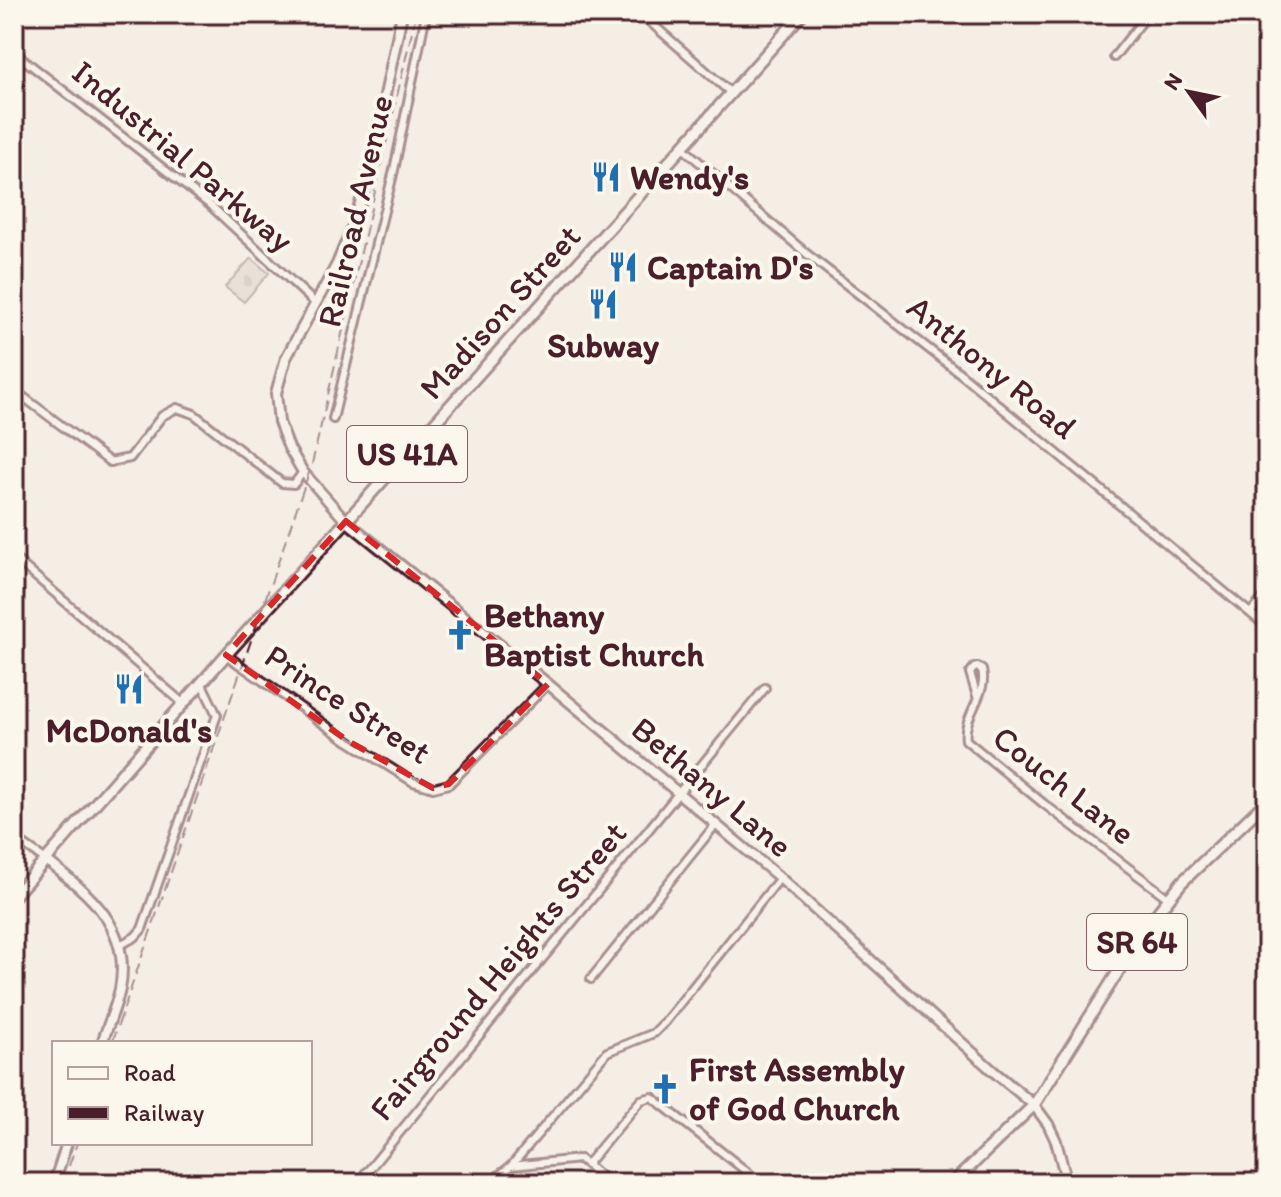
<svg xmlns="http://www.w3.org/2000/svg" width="1281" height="1197" font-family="Itim,sans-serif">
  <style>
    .cemetery { fill: url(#cemetery-stones); stroke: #92787a; stroke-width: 2 }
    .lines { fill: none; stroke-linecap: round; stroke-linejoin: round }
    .street-casing { stroke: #4a1f2b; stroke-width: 12 }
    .secondary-casing { stroke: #4a1f2b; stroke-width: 14 }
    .primary-casing { stroke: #4a1f2b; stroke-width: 15 }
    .street { stroke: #fbf7ec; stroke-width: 6 }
    .secondary { stroke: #fbf7ec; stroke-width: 8 }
    .primary { stroke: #fbf7ec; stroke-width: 9 }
    .rail { stroke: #4a1f2b; stroke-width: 2; stroke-dasharray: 12 6; stroke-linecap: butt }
    .marked { fill: none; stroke: #d62828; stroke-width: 6; stroke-dasharray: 16 10; stroke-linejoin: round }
    .labels { text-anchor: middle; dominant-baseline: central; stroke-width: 8; stroke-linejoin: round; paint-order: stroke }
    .shield { fill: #fbf7ec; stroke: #7f6065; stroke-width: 2 }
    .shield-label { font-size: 32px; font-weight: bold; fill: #4a1f2b }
    .street-label { font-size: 34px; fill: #4a1f2b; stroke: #fbf7ec }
    .poi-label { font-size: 34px; font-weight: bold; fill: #4a1f2b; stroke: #fbf7ec; text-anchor: start }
  </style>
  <defs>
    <pattern id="cemetery-stones" width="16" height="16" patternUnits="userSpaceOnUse" patternTransform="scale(2)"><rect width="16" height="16" fill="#dbd0c9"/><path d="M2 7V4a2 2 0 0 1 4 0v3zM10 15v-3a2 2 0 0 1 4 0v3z" fill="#bdb2ad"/></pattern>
  </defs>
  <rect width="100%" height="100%" fill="#f4eee4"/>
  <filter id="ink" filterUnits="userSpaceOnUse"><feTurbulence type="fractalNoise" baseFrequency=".0125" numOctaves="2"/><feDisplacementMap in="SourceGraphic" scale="16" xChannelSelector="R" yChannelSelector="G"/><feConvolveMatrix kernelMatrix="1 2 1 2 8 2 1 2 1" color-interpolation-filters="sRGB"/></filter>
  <g filter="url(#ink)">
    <path class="cemetery" d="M251,258L269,273L244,302L225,287Z"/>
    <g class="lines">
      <g class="street-casing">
        <g id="street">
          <path d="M641,14L731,93"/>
          <path d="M14,52L210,205L316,304"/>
          <path d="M1114,57L1148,14"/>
          <path d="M683,148L807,254L961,374L1267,627"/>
          <path d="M14,390L110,462L130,458L162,416L177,408L194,414L282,483L294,484L303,472"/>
          <path d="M333,419L394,170L426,14"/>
          <path d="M14,558L184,704"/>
          <path d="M1251,612L1267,594"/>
          <path d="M226,655L348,741L413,782L433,788L449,784L548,684"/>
          <path d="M977,696L970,673L974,668L978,667L982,670C989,693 962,716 966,740L1044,804L1168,898"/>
          <path d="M14,838L46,860"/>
          <path d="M120,945L135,937L142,929L217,715L202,684"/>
          <path d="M591,979L716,824"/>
          <path d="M587,1164L641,1100L652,1097L761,1183"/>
          <path d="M511,1166L580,1159L609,1183"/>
          <path d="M366,1172L381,1183"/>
          <path d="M358,1183L765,688"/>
          <path d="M489,1183L511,1166L607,1052L654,1033L665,1022L780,878"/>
        </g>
      </g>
      <g class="secondary-casing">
        <g id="secondary">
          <path d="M402,14L368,177L354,223L337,264L286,358L276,393L279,422L289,448L303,472L346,521L548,684L780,878L993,1071L1034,1105L1048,1124L1056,1141L1067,1183"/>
          <path d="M46,860C89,894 132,927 120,989C116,1007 108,1025 102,1043"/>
          <path d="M54,1183L67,1143"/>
        </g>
      </g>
      <g class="primary-casing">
        <g id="primary">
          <path d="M14,896L226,655L802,14"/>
          <path d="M953,1183L1034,1105L1147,926L1182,882L1267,801"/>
        </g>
      </g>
      <use href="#street" class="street"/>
      <use href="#secondary" class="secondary"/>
      <use href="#primary" class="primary"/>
      <g class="rail">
        <path d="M112,1043L312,464L416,14"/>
        <path d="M63,1183L77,1143"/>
      </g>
    </g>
  </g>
  <path d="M0 0H1281V1197H0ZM346,521L548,684L449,784L433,788L348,741L226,655Z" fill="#f4eee4" fill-opacity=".55" fill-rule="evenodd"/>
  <path class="marked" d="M346,521L548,684L449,784L433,788L348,741L226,655Z"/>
  <defs>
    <g id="restaurant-bare" transform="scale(2.4)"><path d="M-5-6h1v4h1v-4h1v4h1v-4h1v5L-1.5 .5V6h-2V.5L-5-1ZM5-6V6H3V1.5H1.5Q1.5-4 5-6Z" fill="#1f6fb2" stroke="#fbf7ec" stroke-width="2.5" paint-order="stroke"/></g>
    <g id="church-bare" transform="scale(2.4)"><path d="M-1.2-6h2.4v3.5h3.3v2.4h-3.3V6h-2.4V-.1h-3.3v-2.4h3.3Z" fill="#1f6fb2" stroke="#fbf7ec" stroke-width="2.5" paint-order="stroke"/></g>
  </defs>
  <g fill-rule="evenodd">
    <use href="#restaurant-bare" x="606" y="177"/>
    <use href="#restaurant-bare" x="623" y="267"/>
    <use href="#restaurant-bare" x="603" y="304"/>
    <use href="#church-bare" x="460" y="635"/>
    <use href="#restaurant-bare" x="129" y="689"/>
    <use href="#church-bare" x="665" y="1089"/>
  </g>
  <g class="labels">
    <g class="shield">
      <rect x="347" y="426" width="120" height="56" rx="6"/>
      <rect x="1087" y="914" width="100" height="56" rx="6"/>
    </g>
    <g class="shield-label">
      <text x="407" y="454">US 41A</text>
      <text x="1137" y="942">SR 64</text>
    </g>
    <g class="street-label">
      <text transform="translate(183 156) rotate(40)">Industrial Parkway</text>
      <text transform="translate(355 211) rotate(-77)">Railroad Avenue</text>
      <text transform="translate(500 312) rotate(-48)">Madison Street</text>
      <text transform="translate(992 367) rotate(39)">Anthony Road</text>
      <text transform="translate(348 704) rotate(33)">Prince Street</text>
      <text transform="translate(1064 785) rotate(38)">Couch Lane</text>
      <text transform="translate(712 787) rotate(40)">Bethany Lane</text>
      <text transform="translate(498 971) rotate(-50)">Fairground Heights Street</text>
    </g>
    <g class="poi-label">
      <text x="630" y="177">Wendy's</text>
      <text x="647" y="267">Captain D's</text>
      <text x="603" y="345" text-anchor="middle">Subway</text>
      <text x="484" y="615">Bethany<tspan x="484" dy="39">Baptist Church</tspan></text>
      <text x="129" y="730" text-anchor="middle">McDonald's</text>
      <text x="689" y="1069">First Assembly<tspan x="689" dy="39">of God Church</tspan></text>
    </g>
  </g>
  <rect width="1281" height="1197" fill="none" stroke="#fbf7ec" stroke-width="48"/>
  <rect x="24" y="24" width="1233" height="1149" fill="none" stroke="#4a1f2b" stroke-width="3" filter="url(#ink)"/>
  <rect x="52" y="1041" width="260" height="104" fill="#fbf7ec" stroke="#b4a19f" stroke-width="2"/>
  <rect x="68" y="1067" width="40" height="12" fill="#fbf7ec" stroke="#b4a19f" stroke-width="2"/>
  <text x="124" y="1081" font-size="24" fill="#4a1f2b">Road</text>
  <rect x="68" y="1107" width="40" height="12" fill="#4a1f2b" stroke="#b4a19f" stroke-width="2"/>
  <text x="124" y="1121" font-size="24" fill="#4a1f2b">Railway</text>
  <g transform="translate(1189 92) rotate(303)" stroke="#fbf7ec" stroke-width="6" paint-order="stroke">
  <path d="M0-6L14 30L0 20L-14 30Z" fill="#4a1f2b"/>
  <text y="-12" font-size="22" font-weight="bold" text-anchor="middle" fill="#4a1f2b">N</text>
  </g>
</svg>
